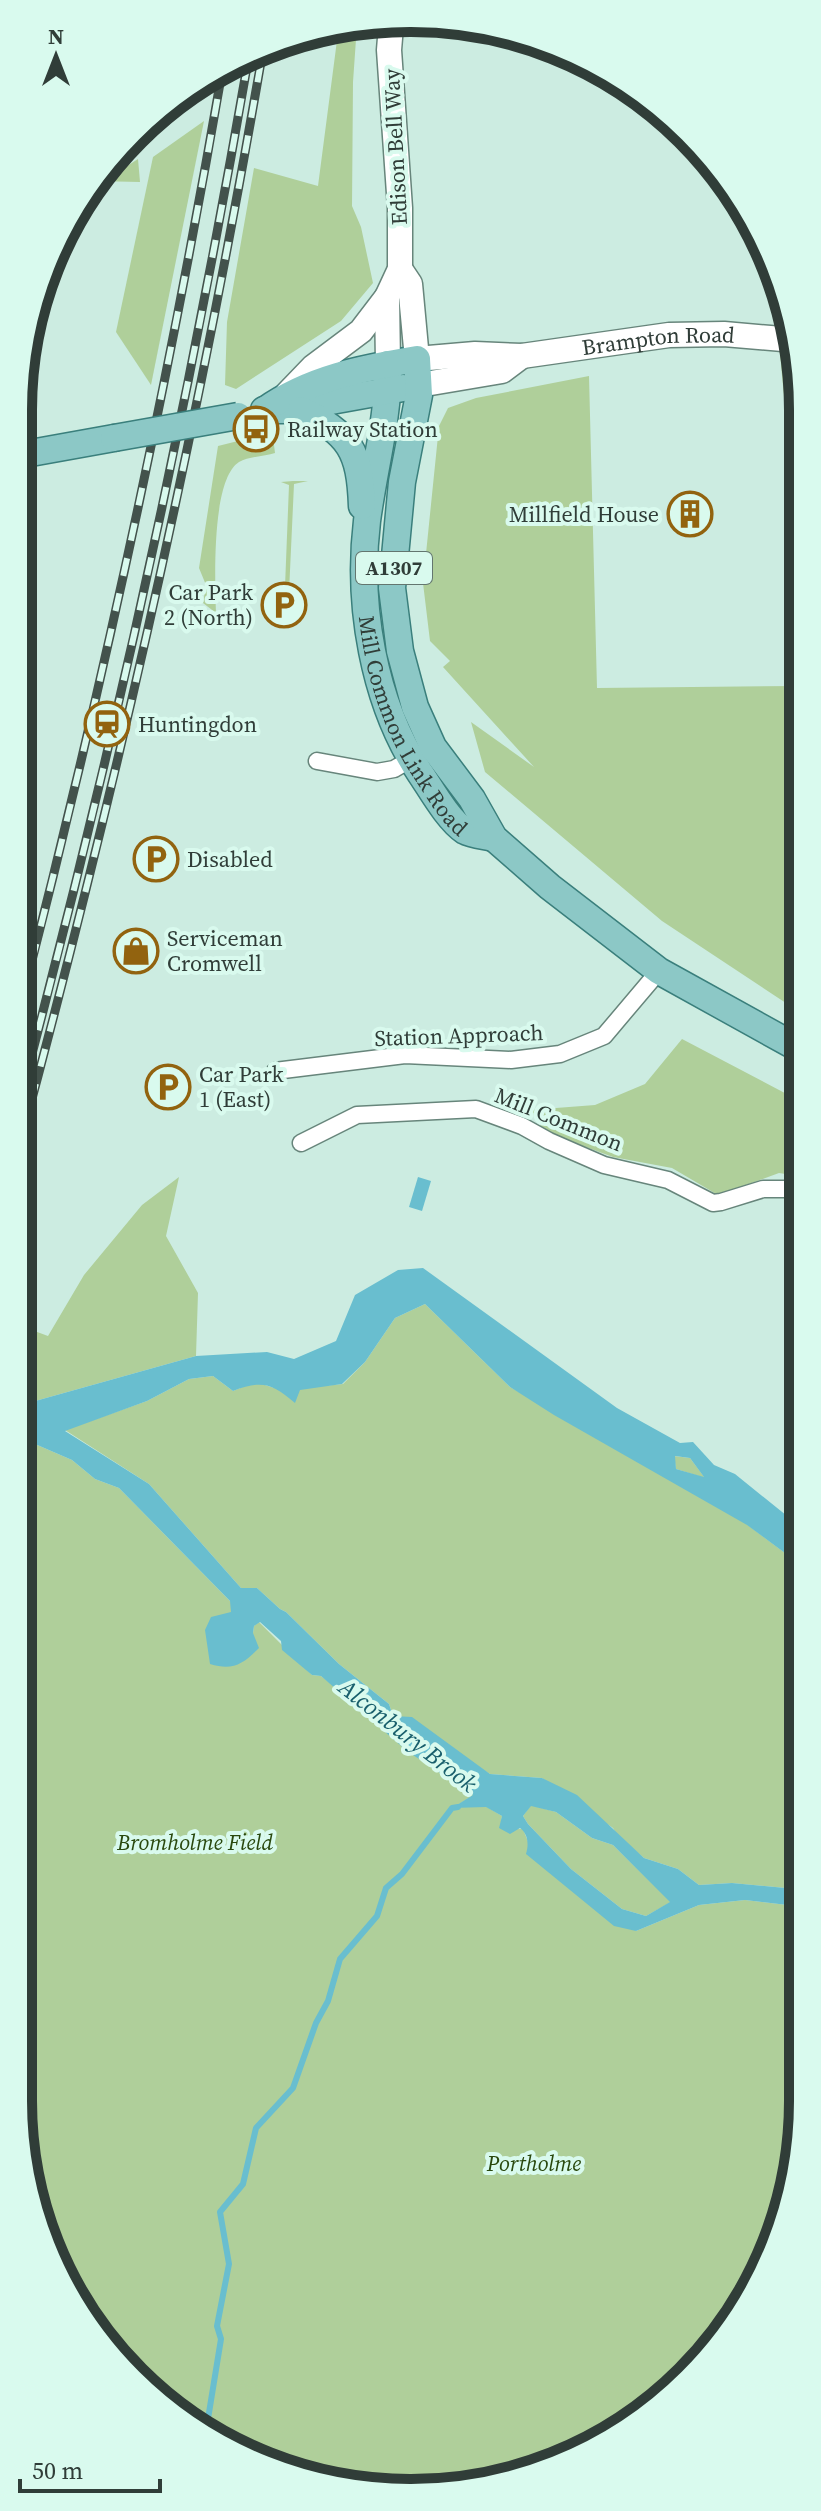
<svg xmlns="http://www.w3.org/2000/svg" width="821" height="2511" font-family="'Source Serif 4',serif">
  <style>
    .green { fill: #afcf9a }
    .water { fill: #69becf; fill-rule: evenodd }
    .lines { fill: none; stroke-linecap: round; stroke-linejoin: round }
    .stream { stroke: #69becf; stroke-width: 6 }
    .street-casing { stroke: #67857b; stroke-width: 19 }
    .secondary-casing { stroke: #67857b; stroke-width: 27 }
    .primary-casing { stroke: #3a7f7c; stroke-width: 29 }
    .street { stroke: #fff; stroke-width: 16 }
    .secondary { stroke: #fff; stroke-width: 24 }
    .primary { stroke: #8cc8c6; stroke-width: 26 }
    .rail-casing { stroke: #43524c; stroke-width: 9 }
    .rail { stroke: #d9faee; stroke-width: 6; stroke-dasharray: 18; stroke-linecap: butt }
    .primary-bridge-casing { stroke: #3a7f7c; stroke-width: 29; stroke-linecap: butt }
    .primary-bridge { stroke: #8cc8c6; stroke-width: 26 }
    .labels { text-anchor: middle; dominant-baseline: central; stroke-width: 8; stroke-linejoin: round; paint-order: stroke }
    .shield { fill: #d9faee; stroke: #63766f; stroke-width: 2 }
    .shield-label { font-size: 20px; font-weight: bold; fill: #303d38 }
    .street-label { font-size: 22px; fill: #303d38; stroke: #d9faee }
    .poi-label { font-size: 22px; fill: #303d38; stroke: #d9faee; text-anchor: start }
    .park-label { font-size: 22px; font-style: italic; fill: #29480d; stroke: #d9faee }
    .water-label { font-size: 24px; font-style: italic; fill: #195f6c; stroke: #d9faee }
    .rim { fill: none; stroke: #303d38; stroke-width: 10 }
  </style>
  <rect width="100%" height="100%" fill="#ccece1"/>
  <g class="green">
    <path d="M339,25H357L353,82L352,206L361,227L373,283L341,321L236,389L225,385L227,322L254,168L318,186Z"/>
    <path d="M204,121L151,385L116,332L153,157Z"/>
    <path d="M138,159L140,182L95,181L107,170L124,168Z"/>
    <path d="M779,343L795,345L800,359L799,402L784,397Z"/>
    <path d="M589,376L597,688L798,686L784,400L799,404L798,1011L662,921L485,772L471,722L534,767L443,667L450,661L430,641L423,583L439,426L448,408L476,398Z"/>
    <path d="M266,434L273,437L275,453C265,456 248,457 239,462C211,480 215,581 216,613L203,603L206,585L199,568L218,446Z"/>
    <path d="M293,481H308L294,484L288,614L284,612L289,485L281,482Z"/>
    <path d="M682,1039L798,1100V1176L779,1173L718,1195L672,1168L613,1157L545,1132L530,1110L595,1105L645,1084Z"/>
    <path d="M179,1177L166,1236L198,1293L196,1356L21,1405V1326L48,1336L84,1275L142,1205Z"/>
    <path d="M425,1304L510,1387L725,1508L797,1562L796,1889L732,1883L699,1885L678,1869L644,1858L617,1835L613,1828L542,1778L490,1774L393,1716L389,1704L339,1664L286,1612L280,1609L257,1588H241L149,1484L65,1430L147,1401L189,1379L213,1376L233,1391L255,1382L281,1390L343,1384L365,1362L395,1318Z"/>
    <path d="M35,1444L72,1460L95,1479L119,1488L230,1601L253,1633L254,1626L259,1622L312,1675L321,1676L474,1795L454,1807H487L502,1816L500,1828L523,1829L529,1844L636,1931L699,1905L745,1900L796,1906L795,2178L737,2318L629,2427L512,2480L360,2490L236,2452L116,2360L48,2250L18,2100L21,1447Z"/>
    <path d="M674,1456L690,1458L705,1478L676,1469Z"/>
    <path d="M531,1805L556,1812L592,1838L613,1845L671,1902L646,1916L622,1909L571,1869L528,1824L523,1816Z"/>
  </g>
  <g class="water">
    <path d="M418,1177L431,1181L422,1211L409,1207Z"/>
    <path d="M423,1268L617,1408L680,1443L693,1442L714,1465L735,1474L797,1524V1562L747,1525L554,1415L510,1387L425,1304L395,1318L365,1362L342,1384L300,1390L295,1403C272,1383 261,1380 233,1391L213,1376L189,1379L147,1401L65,1431L149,1484L241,1588H257L280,1609L286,1612L339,1664L389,1704L393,1716L412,1717L490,1774L542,1778L577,1795L644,1858L678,1869L699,1885L732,1883L796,1889V1906L745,1900L699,1905L636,1931L614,1926L526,1854C529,1844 528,1834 520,1828L510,1834L499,1828L502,1816L486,1807L452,1808L473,1795L407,1751L321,1676L312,1675L282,1650L281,1641L260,1622L254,1626L253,1633L259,1648C243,1664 233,1671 210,1664L205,1630L211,1617L231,1612L230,1601L119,1488L95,1479L72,1460L35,1444L21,1447V1405L196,1356L267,1352L294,1359L336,1341L355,1295L398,1270ZM675,1456L690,1458L704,1477L676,1469ZM531,1806L556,1812L592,1838L613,1845L670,1902L646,1916L622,1909L571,1869L528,1824L523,1816Z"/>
  </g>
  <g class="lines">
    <path class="stream" d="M208,2431L207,2425L221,2339L217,2326L229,2264L220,2212L243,2184L256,2128L293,2088L316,2023L328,2001L340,1959L377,1916L386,1888L402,1874L452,1808L458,1807"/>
    <g class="street-casing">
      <g id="street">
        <path d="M317,761L377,772L394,769L418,755"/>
        <path d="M275,1071L405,1055L511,1060L560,1054L604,1036L659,971"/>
        <path d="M301,1143L357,1115L476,1109L522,1126L549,1141L604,1165L668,1180L713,1203L721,1202L763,1189H798"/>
      </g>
    </g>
    <g class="secondary-casing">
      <g id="secondary">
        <path id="s1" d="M400,269L410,284L417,359L475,354L522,356L669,335L724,334L794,340"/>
        <path d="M387,297L388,364"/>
        <path d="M419,385L502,371L522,356"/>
        <path d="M287,394L313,367L361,331L387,297L400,269V208L389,50L391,26"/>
      </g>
    </g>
    <g class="primary-casing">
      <g id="primary">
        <path id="s2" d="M388,364C389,417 374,468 367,521C357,604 373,702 420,773C431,789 448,820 465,831C472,835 486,836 494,838"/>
        <path d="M264,410H301L331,401L403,388"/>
        <path d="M265,410C310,378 363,368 417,359L419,395L402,482L392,588L400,651L415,707L433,747L472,799L494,838L550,887L659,971L798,1048"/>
        <path d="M301,410C350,434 360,451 362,506"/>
        <path d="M25,454L114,438"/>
      </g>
    </g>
    <use href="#street" class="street"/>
    <use href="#secondary" class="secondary"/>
    <use href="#primary" class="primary"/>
    <g class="rail-casing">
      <g id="rail">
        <path d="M23,996C101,693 169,381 222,72"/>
        <path d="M29,1065C116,736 190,397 248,61"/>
        <path d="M22,1136C118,780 200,419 262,56"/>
      </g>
    </g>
    <use href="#rail" class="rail"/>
    <g class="primary-bridge-casing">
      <path id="primary-bridge" d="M114,438L238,416"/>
    </g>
    <use href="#primary-bridge" class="primary-bridge"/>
  </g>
  <defs>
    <g id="bus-ring" transform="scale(2.3)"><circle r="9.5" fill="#d9faee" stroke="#92630f" stroke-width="1.5"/><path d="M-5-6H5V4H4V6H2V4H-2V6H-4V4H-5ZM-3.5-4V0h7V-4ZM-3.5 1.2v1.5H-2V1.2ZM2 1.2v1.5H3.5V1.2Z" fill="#92630f"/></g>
    <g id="building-ring" transform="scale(2.3)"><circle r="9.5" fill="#d9faee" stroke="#92630f" stroke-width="1.5"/><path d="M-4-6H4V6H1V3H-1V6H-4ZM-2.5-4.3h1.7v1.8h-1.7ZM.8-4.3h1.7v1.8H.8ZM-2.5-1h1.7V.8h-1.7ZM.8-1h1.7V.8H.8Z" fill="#92630f"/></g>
    <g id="parking-ring" transform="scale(2.3)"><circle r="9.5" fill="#d9faee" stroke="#92630f" stroke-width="1.5"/><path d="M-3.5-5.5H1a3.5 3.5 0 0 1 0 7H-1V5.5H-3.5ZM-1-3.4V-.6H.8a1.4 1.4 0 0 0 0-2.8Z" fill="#92630f"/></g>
    <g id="station-ring" transform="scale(2.3)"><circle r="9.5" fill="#d9faee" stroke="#92630f" stroke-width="1.5"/><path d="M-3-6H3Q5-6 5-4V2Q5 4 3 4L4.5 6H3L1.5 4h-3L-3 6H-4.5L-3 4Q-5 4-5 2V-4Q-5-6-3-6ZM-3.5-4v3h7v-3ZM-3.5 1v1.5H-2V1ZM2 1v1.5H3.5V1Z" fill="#92630f"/></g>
    <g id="shop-ring" transform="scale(2.3)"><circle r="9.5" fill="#d9faee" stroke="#92630f" stroke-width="1.5"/><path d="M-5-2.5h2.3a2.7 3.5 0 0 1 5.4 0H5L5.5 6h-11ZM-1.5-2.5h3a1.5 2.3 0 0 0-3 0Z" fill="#92630f"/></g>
  </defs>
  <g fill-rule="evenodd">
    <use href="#bus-ring" x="256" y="429"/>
    <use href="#building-ring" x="690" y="514"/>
    <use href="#parking-ring" x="284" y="605"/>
    <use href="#station-ring" x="107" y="724"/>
    <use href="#parking-ring" x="156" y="859"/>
    <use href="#shop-ring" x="136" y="951"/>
    <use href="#parking-ring" x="168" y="1087"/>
  </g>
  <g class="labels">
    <rect class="shield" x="356" y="552" width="76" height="32" rx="6"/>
    <g class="shield-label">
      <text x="394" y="568">A1307</text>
    </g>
    <g class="street-label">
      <text transform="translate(395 147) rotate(-93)">Edison Bell Way</text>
      <text stroke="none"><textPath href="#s1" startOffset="336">Brampton Road</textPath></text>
      <text stroke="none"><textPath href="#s2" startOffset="374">Mill Common Link Road</textPath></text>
      <text transform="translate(459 1035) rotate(-2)">Station Approach</text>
      <text transform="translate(559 1119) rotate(22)">Mill Common</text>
    </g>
    <g class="poi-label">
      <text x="287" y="429">Railway Station</text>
      <text x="659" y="514" text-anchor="end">Millfield House</text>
      <text x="253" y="592" text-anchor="end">Car Park<tspan x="253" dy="25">2 (North)</tspan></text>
      <text x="138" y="724">Huntingdon</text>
      <text x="187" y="859">Disabled</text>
      <text x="167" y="938">Serviceman<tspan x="167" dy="25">Cromwell</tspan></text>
      <text x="199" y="1074">Car Park<tspan x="199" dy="25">1 (East)</tspan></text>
    </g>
    <g class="park-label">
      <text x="195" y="1842">Bromholme Field</text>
      <text x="534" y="2163">Portholme</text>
    </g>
    <g class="water-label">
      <text transform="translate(408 1735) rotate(38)">Alconbury Brook</text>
    </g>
  </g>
  <path d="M0 0H821V2511H0ZM410 32H411A378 378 0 0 1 789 410V2101A378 378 0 0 1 411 2479H410A378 378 0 0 1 32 2101V410A378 378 0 0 1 410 32Z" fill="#d9faee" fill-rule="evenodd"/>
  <path class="rim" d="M410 32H411A378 378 0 0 1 789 410V2101A378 378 0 0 1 411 2479H410A378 378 0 0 1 32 2101V410A378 378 0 0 1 410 32Z"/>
  <g transform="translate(56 56)" stroke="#d9faee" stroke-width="6" paint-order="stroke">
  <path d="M0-6L14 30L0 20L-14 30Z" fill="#303d38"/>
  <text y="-12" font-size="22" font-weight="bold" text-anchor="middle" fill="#303d38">N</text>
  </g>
  <path d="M20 2479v12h140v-12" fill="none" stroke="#303d38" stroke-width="4"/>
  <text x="32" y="2479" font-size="24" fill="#303d38" stroke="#d9faee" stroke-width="6" paint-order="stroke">50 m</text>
</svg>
